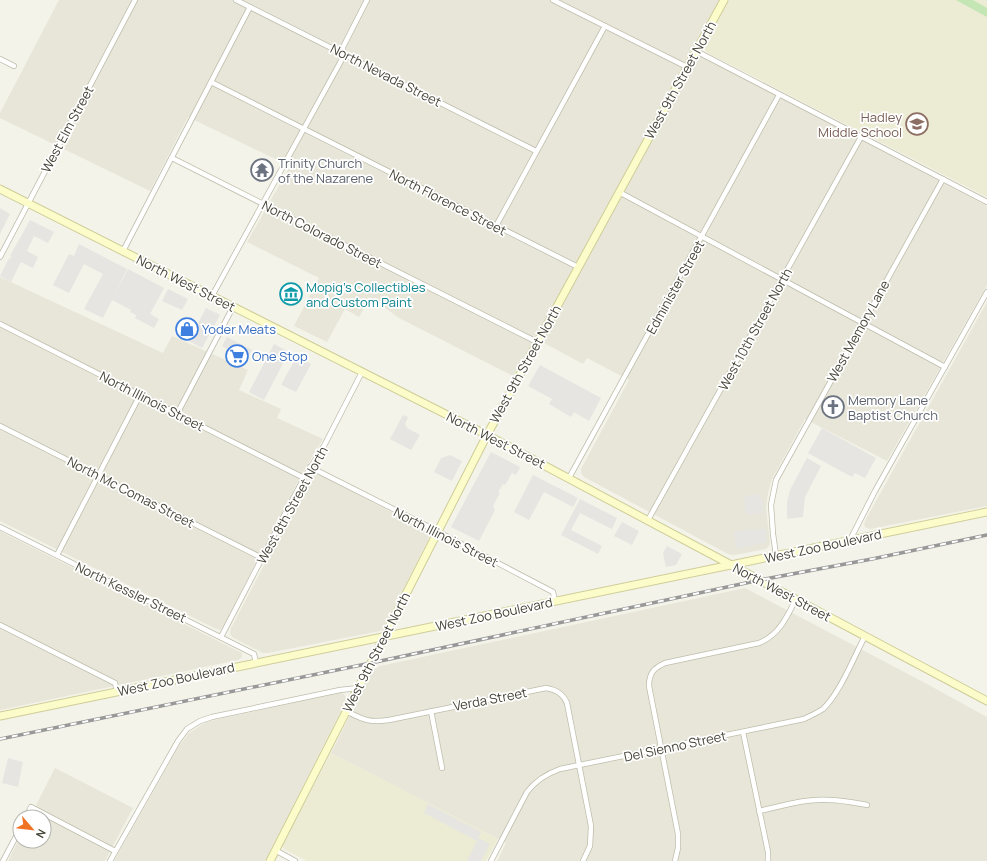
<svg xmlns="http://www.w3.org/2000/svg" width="987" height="861" font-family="Manrope,sans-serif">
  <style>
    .residential { fill: #e8e6d8 }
    .education { fill: #ecebd4 }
    .green { fill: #c4e6b4 }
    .parking { fill: #e6e5e1 }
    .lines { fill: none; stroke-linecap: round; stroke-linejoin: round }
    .street-casing { stroke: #bfbdac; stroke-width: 6 }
    .secondary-casing { stroke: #cecd99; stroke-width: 9 }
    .street { stroke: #fff; stroke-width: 4.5 }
    .secondary { stroke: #fcfccb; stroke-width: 7 }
    .rail-casing { stroke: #989898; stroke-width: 3.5 }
    .rail { stroke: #fff; stroke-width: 2; stroke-dasharray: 6; stroke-linecap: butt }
    .labels { text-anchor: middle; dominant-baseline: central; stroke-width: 3.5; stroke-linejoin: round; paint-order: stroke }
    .street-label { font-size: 13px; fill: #474538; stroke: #fff }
    .education-label { font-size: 13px; fill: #785e54; stroke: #fff; text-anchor: end }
    .worship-label { font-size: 13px; fill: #5b616d; stroke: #fff; text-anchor: start }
    .culture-label { font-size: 13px; fill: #0d838f; stroke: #fff; text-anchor: start }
    .shop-label { font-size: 13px; fill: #366cbe; stroke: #fff; text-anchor: start }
  </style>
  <rect width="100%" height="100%" fill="#f4f3e9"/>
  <g class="residential">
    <path d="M59,0H720L692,51L987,206V285L887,461L805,419L772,479L768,493L766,508L770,542L769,546L766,549L734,555L728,554L584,477L581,473V469L629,380L587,358L583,364L535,338L513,376L399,318L370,297L359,317L345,309L327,342L294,326L319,278L247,242L290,166L188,117L150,191L0,118V113Z"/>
    <path d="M0,277L163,353L172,336L248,370L239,390L281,409L277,418L323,439L298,481L223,627L220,630L216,629L0,521Z"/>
    <path d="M987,302V506L870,529L865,527L864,524L866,519Z"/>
    <path d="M314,474H319L427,531L429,535L428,540L384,627L380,631L268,653H263L232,637L230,633L231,628L311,476Z"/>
    <path d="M0,531L236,650L242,653V657L238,660L0,710Z"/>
    <path d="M745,588L927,684L987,717V861H497L506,843L331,753L373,670L380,666Z"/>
    <path d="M339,693L344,694L346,698L345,703L265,861H114L179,746L189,733L206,722Z"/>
    <path d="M55,768L133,808L105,861H8L20,837V841H44V817H30Z"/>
  </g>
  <g class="education">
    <path d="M729,0H987V197L706,52L704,48L705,44Z"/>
    <path d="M331,753L498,839L486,861H307L284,849L282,845Z"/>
  </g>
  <path class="green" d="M956,0H973L987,8V17Z"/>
  <g class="parking">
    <path d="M0,208L10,214L0,234Z"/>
    <path d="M30,220L54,232L48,243L34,236L27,251L38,257L33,268L21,262L11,282L0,276L8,260L12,257L10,256Z"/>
    <path d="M79,244L127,269L114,296L128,269L164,288L150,314L159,319L154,328L135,318L136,315L130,312L131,310L112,300L103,318L84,309L103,274L84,264L69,293L53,285L69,254L74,256Z"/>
    <path d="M168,289L188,299L182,310L162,301Z"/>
    <path d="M206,308L220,315L202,348L189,341Z"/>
    <path d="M227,337L252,350L248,356L229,346L227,349L222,346Z"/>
    <path d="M274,344L289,352L264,400L249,392Z"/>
    <path d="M297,356L311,364L296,392L281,385Z"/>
    <path d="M540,365L601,398L589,421L574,412L571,417L549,404L552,399L528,386Z"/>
    <path d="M403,415L408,417L405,424L407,428L420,435L411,450L390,439Z"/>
    <path d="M822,428L876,458L865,478L855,473L852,477L808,453Z"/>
    <path d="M491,452L520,467L516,475L512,473L505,485L503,484L498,492L500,493L493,506L495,510L479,541L451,527Z"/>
    <path d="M450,455L462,461L452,481L434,472L441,458Z"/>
    <path d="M807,458L821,466L805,497L803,517L787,519V503L790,490Z"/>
    <path d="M533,475L578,498L573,507L544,492L529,520L514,512Z"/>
    <path d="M759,494L763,501V513L746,515L744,496Z"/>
    <path d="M580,499L617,518L612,529L580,513L571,530L602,546L598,554L561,535Z"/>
    <path d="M622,522L639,531L632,545L614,536Z"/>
    <path d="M765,529L767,542L736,549L734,531Z"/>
    <path d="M667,546L682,554L676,565L666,567L663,553Z"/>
    <path d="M8,758L23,762L18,787L2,783Z"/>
    <path d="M428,804L481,832L478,838L490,844L481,861H467L477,841L424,813Z"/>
  </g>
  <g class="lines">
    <g class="street-casing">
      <g id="street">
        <path d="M236,0L536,151"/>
        <path d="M553,0L687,67"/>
        <path d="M696,51L987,202"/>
        <path d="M0,59L14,66"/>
        <path d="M211,82L578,267"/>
        <path d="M172,158L537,342"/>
        <path d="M619,192L945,367"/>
        <path d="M496,226L605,26"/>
        <path d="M123,251L250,7"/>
        <path d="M0,257L135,0"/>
        <path d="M212,296L341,61L343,57V47L367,0"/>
        <path d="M0,324L304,478"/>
        <path d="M177,414L233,307"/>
        <path d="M0,426L262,558"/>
        <path d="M310,467L427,526L553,592L555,601"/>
        <path d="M569,478L779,95"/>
        <path d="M648,520L861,137"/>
        <path d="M0,527L254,654L256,663"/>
        <path d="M850,540L875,491L987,292"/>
        <path d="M57,555L140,395"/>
        <path d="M776,555L773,534L771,505L776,480L943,179"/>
        <path d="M0,625L115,683L117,691"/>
        <path d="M221,637L287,510L304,478L325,444L362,372"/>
        <path d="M346,711C364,720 369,723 389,720L546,688C557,690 563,694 567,703L591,826L590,846L583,861"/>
        <path d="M431,711L442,768"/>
        <path d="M743,732L768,852V861"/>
        <path d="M759,811C782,806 806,798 830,800C842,800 855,803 867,805"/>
        <path d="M26,817L31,807L115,851"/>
        <path d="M275,850L295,861"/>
        <path d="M3,861L20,829"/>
        <path d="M110,861L178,741L187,729L200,721L212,717L340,690L358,688"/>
        <path d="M491,861L527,792C536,780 546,774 560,769L804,719C810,716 817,713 823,709C840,693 854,657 865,636"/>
        <path d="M675,861L678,848V834L649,686C649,673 654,668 665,663L759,643C779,635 787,617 796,599"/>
      </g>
    </g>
    <g class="secondary-casing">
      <g id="secondary">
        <path d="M0,189L487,435L987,701"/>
        <path d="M0,716L987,512"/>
        <path d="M270,861L487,435L724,0"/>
      </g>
    </g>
    <use href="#street" class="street"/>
    <use href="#secondary" class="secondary"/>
    <g class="rail-casing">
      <path id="rail" d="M0,739L371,663L760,580L872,559L987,535"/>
    </g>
    <use href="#rail" class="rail"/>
  </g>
  <defs>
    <g id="school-ring" transform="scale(1.15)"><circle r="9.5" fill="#fff" stroke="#8d6e63" stroke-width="1.5"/><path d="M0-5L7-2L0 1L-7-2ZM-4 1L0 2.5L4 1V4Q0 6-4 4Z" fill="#8d6e63"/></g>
    <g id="temple-ring" transform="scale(1.15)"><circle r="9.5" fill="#fff" stroke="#6b7280" stroke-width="1.5"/><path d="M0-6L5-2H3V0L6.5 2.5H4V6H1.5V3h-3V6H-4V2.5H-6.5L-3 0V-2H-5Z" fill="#6b7280"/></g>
    <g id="museum-ring" transform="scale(1.15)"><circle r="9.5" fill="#fff" stroke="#0f9aa8" stroke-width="1.5"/><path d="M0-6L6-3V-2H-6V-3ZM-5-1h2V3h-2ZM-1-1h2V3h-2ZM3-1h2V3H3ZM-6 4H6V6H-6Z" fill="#0f9aa8"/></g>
    <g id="shop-ring" transform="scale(1.15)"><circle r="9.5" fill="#fff" stroke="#3f7fe0" stroke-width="1.5"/><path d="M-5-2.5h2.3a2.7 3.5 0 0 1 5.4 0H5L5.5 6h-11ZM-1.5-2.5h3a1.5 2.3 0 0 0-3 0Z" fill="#3f7fe0"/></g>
    <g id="supermarket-ring" transform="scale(1.15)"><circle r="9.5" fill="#fff" stroke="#3f7fe0" stroke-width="1.5"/><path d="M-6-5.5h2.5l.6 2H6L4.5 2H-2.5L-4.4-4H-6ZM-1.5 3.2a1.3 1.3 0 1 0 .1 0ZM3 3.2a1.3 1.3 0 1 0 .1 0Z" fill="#3f7fe0"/></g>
    <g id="church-ring" transform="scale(1.15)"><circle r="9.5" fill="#fff" stroke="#6b7280" stroke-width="1.5"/><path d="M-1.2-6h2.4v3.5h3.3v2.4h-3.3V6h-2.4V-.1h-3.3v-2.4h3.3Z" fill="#6b7280"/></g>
  </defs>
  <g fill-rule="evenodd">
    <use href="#school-ring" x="917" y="124"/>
    <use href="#temple-ring" x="262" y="170"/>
    <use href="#museum-ring" x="291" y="294"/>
    <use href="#shop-ring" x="187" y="329"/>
    <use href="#supermarket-ring" x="237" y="356"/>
    <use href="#church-ring" x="833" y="407"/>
  </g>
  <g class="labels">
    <g class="street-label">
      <text transform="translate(386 75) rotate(27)">North Nevada Street</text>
      <text transform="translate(680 80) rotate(-61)">West 9th Street North</text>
      <text transform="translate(67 129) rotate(-62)">West Elm Street</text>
      <text transform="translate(448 202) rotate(27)">North Florence Street</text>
      <text transform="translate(322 234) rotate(27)">North Colorado Street</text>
      <text transform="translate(186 283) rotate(27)">North West Street</text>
      <text transform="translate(675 287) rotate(-61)">Edminister Street</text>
      <text transform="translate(755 329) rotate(-61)">West 10th Street North</text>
      <text transform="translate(858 331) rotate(-61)">West Memory Lane</text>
      <text transform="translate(525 364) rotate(-61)">West 9th Street North</text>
      <text transform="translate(152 401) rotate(27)">North Illinois Street</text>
      <text transform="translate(496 440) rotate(27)">North West Street</text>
      <text transform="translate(131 492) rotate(27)">North Mc Comas Street</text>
      <text transform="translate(292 505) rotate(-61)">West 8th Street North</text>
      <text transform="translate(446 537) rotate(27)">North Illinois Street</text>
      <text transform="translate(823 546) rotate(-12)">West Zoo Boulevard</text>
      <text transform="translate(131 592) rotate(26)">North Kessler Street</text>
      <text transform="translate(782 592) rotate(28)">North West Street</text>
      <text transform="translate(494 614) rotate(-12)">West Zoo Boulevard</text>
      <text transform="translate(376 652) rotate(-63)">West 9th Street North</text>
      <text transform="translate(176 679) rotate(-12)">West Zoo Boulevard</text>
      <text transform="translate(490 699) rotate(-11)">Verda Street</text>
      <text transform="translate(675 746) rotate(-12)">Del Sienno Street</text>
    </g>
    <g class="education-label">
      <text x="902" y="117">Hadley<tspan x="902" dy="15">Middle School</tspan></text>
    </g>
    <g class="worship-label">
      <text x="278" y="163">Trinity Church<tspan x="278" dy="15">of the Nazarene</tspan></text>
      <text x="848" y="400">Memory Lane<tspan x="848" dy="15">Baptist Church</tspan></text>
    </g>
    <g class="culture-label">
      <text x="306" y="287">Mopig's Collectibles<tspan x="306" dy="15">and Custom Paint</tspan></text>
    </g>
    <g class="shop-label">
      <text x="202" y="329">Yoder Meats</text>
      <text x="252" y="356">One Stop</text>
    </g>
  </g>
  <g transform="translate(32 829) rotate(118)"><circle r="19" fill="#ffffff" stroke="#b5b5af"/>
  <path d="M0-3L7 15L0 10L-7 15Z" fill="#f07324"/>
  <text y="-6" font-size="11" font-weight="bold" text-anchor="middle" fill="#474538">N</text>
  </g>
</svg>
